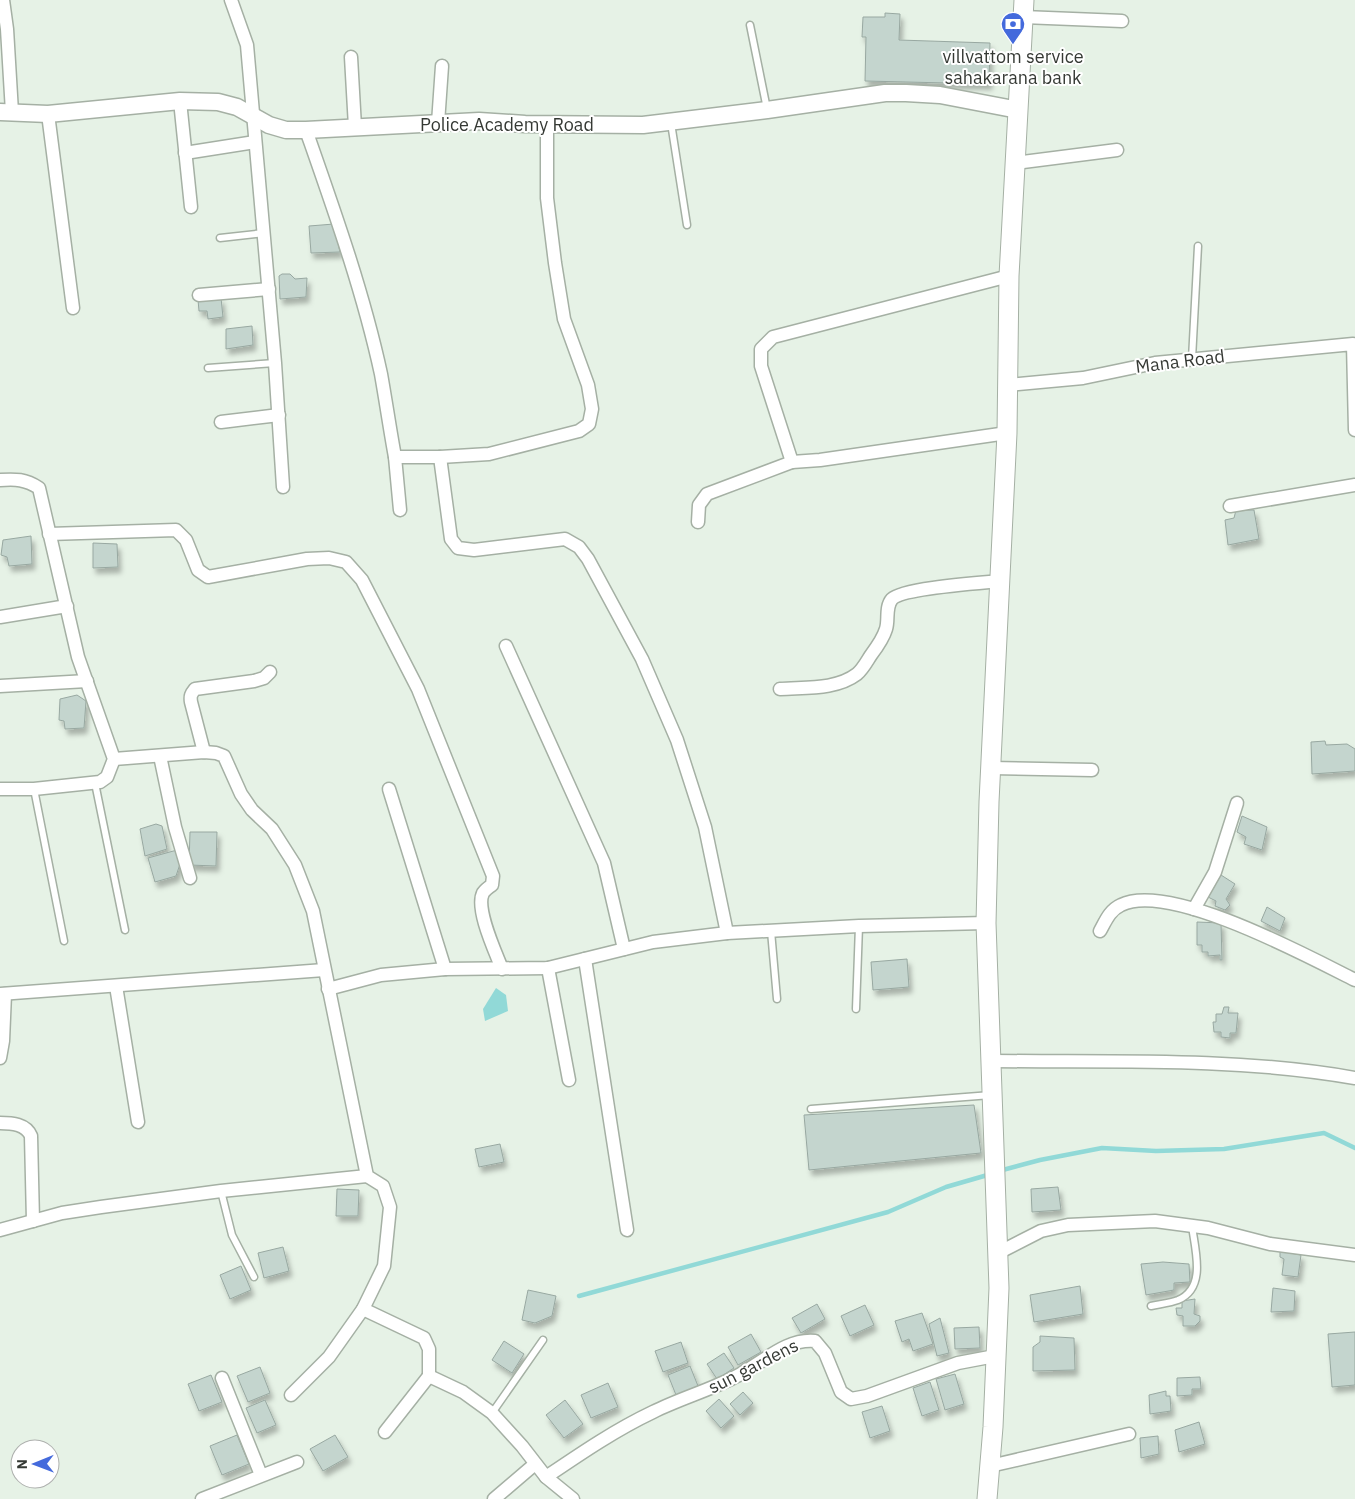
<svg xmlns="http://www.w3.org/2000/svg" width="1355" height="1499" font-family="'IBM Plex Sans',sans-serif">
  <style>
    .water { fill: #91d9d7 }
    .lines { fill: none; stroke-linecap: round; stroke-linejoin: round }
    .stream { stroke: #91d9d7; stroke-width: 4.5 }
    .building { fill: #c4d5ce; stroke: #98a8a1; filter: url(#shadow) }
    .service-casing { stroke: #a5b0a4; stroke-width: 9 }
    .minor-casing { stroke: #a5b0a4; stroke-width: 15 }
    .tertiary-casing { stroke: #a5b0a4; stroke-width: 19 }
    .secondary-casing { stroke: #a5b0a4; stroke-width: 21 }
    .service { stroke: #fff; stroke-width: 6 }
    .minor { stroke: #fff; stroke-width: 12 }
    .tertiary { stroke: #fff; stroke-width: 16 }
    .secondary { stroke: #fff; stroke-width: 19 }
    .labels { text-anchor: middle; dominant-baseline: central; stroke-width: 4; stroke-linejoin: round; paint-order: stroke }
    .poi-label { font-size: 18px; fill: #353934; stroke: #fff }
    .street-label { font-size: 18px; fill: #353934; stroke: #fff }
  </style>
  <defs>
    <filter id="shadow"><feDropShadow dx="3" dy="5.5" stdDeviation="2.5" flood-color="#0004"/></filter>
  </defs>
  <rect width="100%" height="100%" fill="#e6f2e6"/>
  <path class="water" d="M496,988L506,995L508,1011L485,1021L483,1009Z"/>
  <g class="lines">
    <g class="stream">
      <path d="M999,1171L1040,1160L1102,1148L1156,1151L1224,1149L1324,1133L1355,1148"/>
      <path d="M579,1296L888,1212L946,1187L991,1174"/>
    </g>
  </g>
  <g class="building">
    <path d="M885,13L900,14L899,40L990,43L989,84L865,81L866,37H862L863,17H885Z"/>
    <path d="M334,224L340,252L311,253L309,226Z"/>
    <path d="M282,274H290L295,279L307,278L306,297L280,299L279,276Z"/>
    <path d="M221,298L223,317L208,319L207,311H199L198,300Z"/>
    <path d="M252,326L253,345L226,349V329Z"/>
    <path d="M1236,510H1254L1259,539L1228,545L1225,520L1234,518Z"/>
    <path d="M31,536L32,564L9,566L7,557L1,555L3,540Z"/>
    <path d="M93,543L117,544L118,567L93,568Z"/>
    <path d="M77,695L86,701L84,728L65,729L64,721L59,720L60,699Z"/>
    <path d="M1325,741L1326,745L1347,744L1355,749V771L1312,774L1311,742Z"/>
    <path d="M1242,816L1267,827L1262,850L1244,844L1246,837L1237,832Z"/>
    <path d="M156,824L162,826L167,849L145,856L140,829Z"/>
    <path d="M190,832H217L216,866L189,865Z"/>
    <path d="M177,850L180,864L176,876L155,882L148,858Z"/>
    <path d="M1221,875L1235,884L1226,899L1230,905L1225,910L1215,906L1216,901L1208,897Z"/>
    <path d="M1267,907L1285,918L1280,931L1261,921Z"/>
    <path d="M1197,922L1221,923L1222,960H1220V955L1208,956V952H1202V945H1197Z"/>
    <path d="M907,959L909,987L873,990L871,962Z"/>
    <path d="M1224,1007H1229L1228,1013H1238L1236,1033H1230V1038L1221,1037V1032H1214L1213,1022H1216V1014H1222Z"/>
    <path d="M974,1105L981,1153L809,1170L804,1115Z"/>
    <path d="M500,1144L504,1162L479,1167L475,1149Z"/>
    <path d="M1058,1187L1061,1210L1032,1212L1031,1189Z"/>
    <path d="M337,1189L359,1190L358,1216H336Z"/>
    <path d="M283,1247L289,1271L264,1278L258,1253Z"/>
    <path d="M1280,1251L1301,1255L1298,1277L1282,1275L1284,1259L1280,1257Z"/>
    <path d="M1163,1262L1189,1264L1190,1282L1174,1283V1290L1146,1295L1141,1264Z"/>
    <path d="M241,1266L251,1290L230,1299L220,1275Z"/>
    <path d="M1080,1286L1083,1314L1034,1322L1030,1295Z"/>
    <path d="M1273,1288L1295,1291L1294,1311L1271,1312Z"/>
    <path d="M528,1290L556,1296L552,1316L535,1323L522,1320Z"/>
    <path d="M1195,1299L1194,1314L1200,1316V1321L1195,1326H1183V1316L1177,1315L1176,1308H1182V1301Z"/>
    <path d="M817,1304L825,1319L801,1333L792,1318Z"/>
    <path d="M865,1305L874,1325L850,1336L841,1316Z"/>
    <path d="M922,1313L933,1344L913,1351L909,1339L902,1342L895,1321Z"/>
    <path d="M940,1318L949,1353L937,1356L929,1324Z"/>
    <path d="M979,1327L980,1348L955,1349L954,1328Z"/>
    <path d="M1355,1332V1385L1332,1387L1328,1334Z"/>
    <path d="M751,1334L761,1352L738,1365L728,1347Z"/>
    <path d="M1040,1336L1074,1338L1075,1370L1033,1371V1347L1040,1342Z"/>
    <path d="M504,1341L524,1354L512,1373L492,1360Z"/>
    <path d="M681,1342L688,1363L663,1372L655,1351Z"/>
    <path d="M724,1353L734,1368L717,1379L707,1364Z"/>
    <path d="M690,1366L698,1386L676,1395L668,1375Z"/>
    <path d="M260,1367L270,1393L248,1402L237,1376Z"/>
    <path d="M955,1374L964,1404L945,1410L936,1379Z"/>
    <path d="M211,1375L222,1402L199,1411L188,1384Z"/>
    <path d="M1200,1377L1201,1389H1192V1395L1177,1396V1378Z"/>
    <path d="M930,1382L939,1410L922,1416L913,1388Z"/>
    <path d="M608,1383L618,1407L591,1418L581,1395Z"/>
    <path d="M1166,1391V1396H1170L1171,1411L1150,1414L1149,1395Z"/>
    <path d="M743,1392L753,1403L740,1415L730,1404Z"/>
    <path d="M719,1399L734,1416L721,1428L706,1411Z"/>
    <path d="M265,1400L276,1425L257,1433L246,1408Z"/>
    <path d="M565,1400L583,1424L564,1438L546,1415Z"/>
    <path d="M882,1406L890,1431L870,1438L862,1412Z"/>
    <path d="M1199,1422L1205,1444L1179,1452L1175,1430Z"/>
    <path d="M237,1435L249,1464L222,1475L210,1446Z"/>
    <path d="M335,1435L348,1457L323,1471L310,1449Z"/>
    <path d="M1158,1436L1159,1454L1141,1458L1140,1438Z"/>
  </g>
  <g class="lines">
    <g class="service-casing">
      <g id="service">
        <path d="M750,25L767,109"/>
        <path d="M671,123L687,225"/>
        <path d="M220,238L264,233"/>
        <path d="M1192,359L1198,246"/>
        <path d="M208,368L275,363"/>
        <path d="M95,783L125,930"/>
        <path d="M34,789L64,941"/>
        <path d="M771,931L777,999"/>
        <path d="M856,1009L859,926"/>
        <path d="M811,1109L991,1095"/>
        <path d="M221,1191L232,1235L254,1277"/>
        <path d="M1151,1306C1160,1304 1170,1303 1178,1300C1207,1288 1195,1250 1192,1226"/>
        <path d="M492,1413L543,1340"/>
      </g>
    </g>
    <g class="minor-casing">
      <g id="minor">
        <path d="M3,0L7,29L12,112"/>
        <path d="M231,0L247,45L275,363L283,487"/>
        <path d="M1023,17L1122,21"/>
        <path d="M351,57L355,127"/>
        <path d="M180,101L191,207"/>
        <path d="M48,114L73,308"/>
        <path d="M438,123L442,66"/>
        <path d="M306,130C334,210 363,291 381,374C386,402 390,430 395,457H440L489,454L579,431L589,424L592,409L588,385L564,319L555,263L547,198V125"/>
        <path d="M185,153L255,142"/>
        <path d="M1015,163L1117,150"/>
        <path d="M199,295L269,289"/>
        <path d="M1008,385L1083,378L1155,363L1353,344L1355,430"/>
        <path d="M221,422L279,415"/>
        <path d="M395,457L400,510"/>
        <path d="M440,457L451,539L458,548L474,550L565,539L579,547L588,559L642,659L677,740L705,827L727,933"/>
        <path d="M792,462L820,460L1007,433"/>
        <path d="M0,480C16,479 25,479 39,488L78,657L114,759L107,777L100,782L34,789H0"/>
        <path d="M1230,506L1355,485"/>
        <path d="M698,522L699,505L707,494L792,462L761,366V349L773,337L1009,276"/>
        <path d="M49,534L176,530L186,540L198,570L208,577L307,559L329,558L346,562L362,580L418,689L493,876L492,885C489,887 485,890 483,893C475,909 496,953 502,969"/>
        <path d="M0,617L67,606"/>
        <path d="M506,646L604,863L624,949"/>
        <path d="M0,686L87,681"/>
        <path d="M780,689C805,687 836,690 857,674C863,669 867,661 871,655C877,647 883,639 886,629C889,620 885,607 892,599C903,588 981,583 1001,581"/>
        <path d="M204,752L191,702C190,696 191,694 195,689L254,681L264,678L270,672"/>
        <path d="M160,756L175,827L190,878"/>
        <path d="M114,759L204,752L216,753L224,756L241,794L252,810L272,829L295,865L313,911L367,1176L383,1186L390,1207L384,1266L363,1309L329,1357L291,1395"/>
        <path d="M991,768L1092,770"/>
        <path d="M389,789L445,969"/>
        <path d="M1194,909L1215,872L1237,803"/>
        <path d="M1100,931C1106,920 1110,910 1121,905C1169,881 1309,957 1355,980"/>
        <path d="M585,959L627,1230"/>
        <path d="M548,968L569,1080"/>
        <path d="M116,986L138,1122"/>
        <path d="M328,989L381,975L445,969L548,968L653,942L727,933L859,926L986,923"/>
        <path d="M0,994L324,970"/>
        <path d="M0,1058L3,1041L5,994"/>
        <path d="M991,1061C1112,1062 1235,1057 1355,1078"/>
        <path d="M0,1123C12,1123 26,1124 31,1136L33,1221"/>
        <path d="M0,1230L62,1213L101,1207L221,1191L367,1176"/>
        <path d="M998,1253L1041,1231L1068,1225L1155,1221L1208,1228L1270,1244L1355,1255"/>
        <path d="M363,1309L424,1338L429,1349V1376"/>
        <path d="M222,1378L261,1475"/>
        <path d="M385,1432L429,1376L463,1392L492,1413L522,1446L546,1477L573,1499"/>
        <path d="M990,1466L1129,1434"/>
        <path d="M546,1477C580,1454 615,1430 653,1412C679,1399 707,1391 733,1378C760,1366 784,1338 815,1341L825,1353L841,1392L851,1399L867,1396L958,1363L995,1356"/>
        <path d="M202,1499L297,1462"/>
        <path d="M494,1499L535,1464"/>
      </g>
    </g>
    <g class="tertiary-casing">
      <path id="tertiary" d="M0,112L48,114L180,101L218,102L237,107L269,125L286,130H306L479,121L525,124L643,125L767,110L885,93H906L940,95L1018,110"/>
    </g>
    <g class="secondary-casing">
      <path id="secondary" d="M987,1499L993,1427L999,1288L986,923L989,802L1007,433L1009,276L1024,0"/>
    </g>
    <use href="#service" class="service"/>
    <use href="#minor" class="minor"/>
    <use href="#tertiary" class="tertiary"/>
    <use href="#secondary" class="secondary"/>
  </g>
  <defs>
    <g id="bank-pin" transform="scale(1.25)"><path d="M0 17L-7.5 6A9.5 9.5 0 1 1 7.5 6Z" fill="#446adc" stroke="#fff"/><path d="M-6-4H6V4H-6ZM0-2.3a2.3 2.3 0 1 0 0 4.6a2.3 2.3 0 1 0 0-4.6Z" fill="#fff"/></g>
  </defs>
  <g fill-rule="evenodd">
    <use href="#bank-pin" x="1013" y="24"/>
  </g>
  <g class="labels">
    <g class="poi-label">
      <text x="1013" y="56">villvattom service<tspan x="1013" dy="21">sahakarana bank</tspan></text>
    </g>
    <g class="street-label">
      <text x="507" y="124">Police Academy Road</text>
      <text transform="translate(1180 361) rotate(-7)">Mana Road</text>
      <text transform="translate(753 1366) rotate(-27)">sun gardens</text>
    </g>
  </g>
  <g transform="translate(35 1464) rotate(269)"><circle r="24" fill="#ffffff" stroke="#aeb0ae"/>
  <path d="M0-4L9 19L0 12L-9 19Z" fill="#446adc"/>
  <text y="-8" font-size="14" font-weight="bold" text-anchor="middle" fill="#353934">N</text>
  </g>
</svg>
